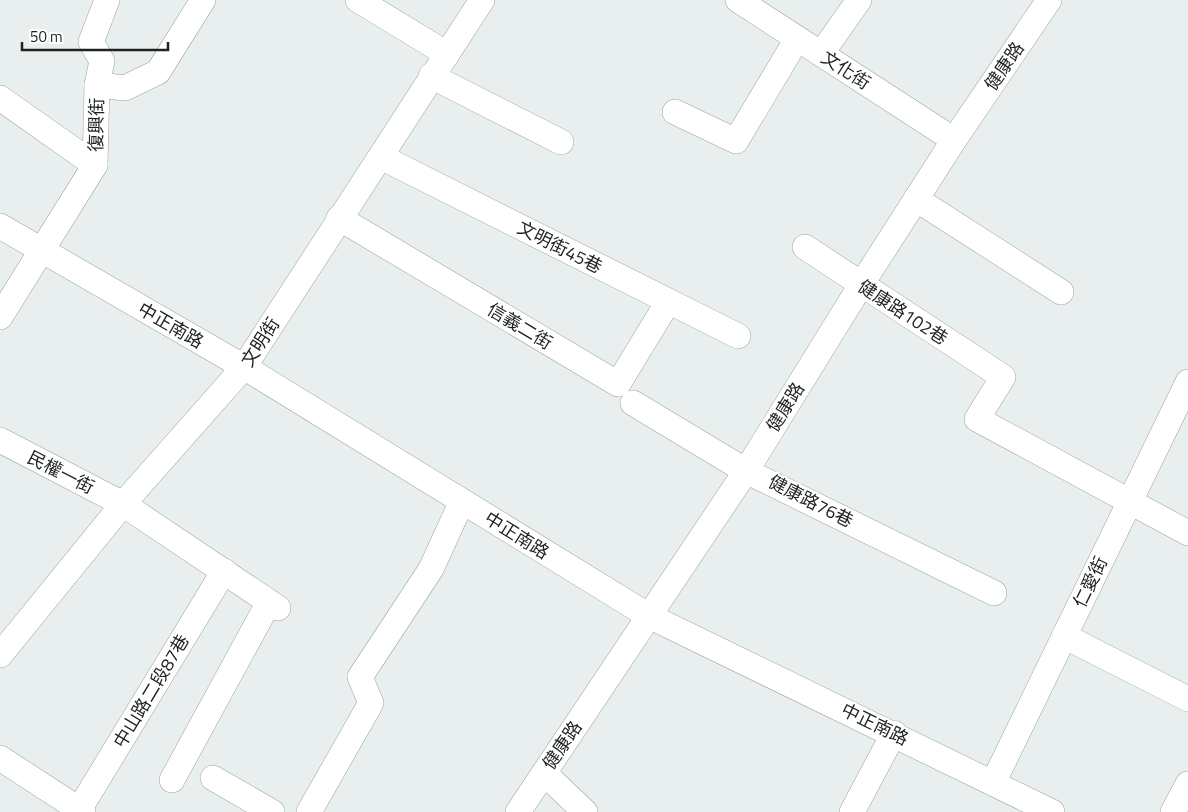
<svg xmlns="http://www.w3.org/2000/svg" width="1188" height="812" font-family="'Titillium Web','Noto Sans TC',sans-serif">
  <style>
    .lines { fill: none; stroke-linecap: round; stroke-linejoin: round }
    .minor-casing { stroke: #9da3a2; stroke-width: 26 }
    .minor { stroke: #fff; stroke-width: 25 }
    .labels { text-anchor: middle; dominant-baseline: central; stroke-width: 4.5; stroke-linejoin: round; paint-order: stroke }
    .street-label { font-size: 18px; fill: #1f2221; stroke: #fff }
  </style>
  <rect width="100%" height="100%" fill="#e8efee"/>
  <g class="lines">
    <g class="minor-casing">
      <g id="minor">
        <path d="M358,0L447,54"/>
        <path d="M738,0L954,140"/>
        <path d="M821,54L859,0"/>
        <path d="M431,76L561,142"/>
        <path d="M97,85L102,61L91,42L107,0"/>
        <path d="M0,98L95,165"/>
        <path d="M675,112L736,141L797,39"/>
        <path d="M381,157L738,336"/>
        <path d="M916,199L1061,292"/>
        <path d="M339,218L618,384L668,302"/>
        <path d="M0,226L244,367L649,616L1052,812"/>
        <path d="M805,247L1003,377L977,419L1188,533"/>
        <path d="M0,317L95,165L97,85L125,88L158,72L203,0"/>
        <path d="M633,403L746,471L994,593"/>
        <path d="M0,440L123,504L278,608"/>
        <path d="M1064,636L1188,699"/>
        <path d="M0,655L123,504L244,367L482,0"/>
        <path d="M0,758L83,812"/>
        <path d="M544,773L585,812"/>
        <path d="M213,778L272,812"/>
        <path d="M172,780L269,602"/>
        <path d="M993,783L1188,382"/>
        <path d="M79,810L224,571"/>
        <path d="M309,812L371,703L360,677L431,569L462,501"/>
        <path d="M518,812L746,471L861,285L954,140L1049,0"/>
        <path d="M852,812L894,733"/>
        <path d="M1173,812L1188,784"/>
      </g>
    </g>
    <use href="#minor" class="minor"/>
  </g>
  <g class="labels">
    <g class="street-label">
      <text transform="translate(1004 66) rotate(-56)">健康路</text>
      <text transform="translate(846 70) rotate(33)">文化街</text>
      <text transform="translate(96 125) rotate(-89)">復興街</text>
      <text transform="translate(560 247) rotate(27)">文明街45巷</text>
      <text transform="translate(903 312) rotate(33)">健康路102巷</text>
      <text transform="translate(171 325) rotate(30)">中正南路</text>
      <text transform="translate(520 326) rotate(31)">信義二街</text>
      <text transform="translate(260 342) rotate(-57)">文明街</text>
      <text transform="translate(785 407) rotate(-58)">健康路</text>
      <text transform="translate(61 472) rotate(27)">民權一街</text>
      <text transform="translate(811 501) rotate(27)">健康路76巷</text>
      <text transform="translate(517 535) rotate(32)">中正南路</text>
      <text transform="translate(1090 582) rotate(-64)">仁愛街</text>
      <text transform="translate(151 691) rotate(-59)">中山路二段87巷</text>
      <text transform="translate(875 724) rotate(26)">中正南路</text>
      <text transform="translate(562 745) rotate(-56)">健康路</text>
    </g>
  </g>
  <path d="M22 42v8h146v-8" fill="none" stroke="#1f2221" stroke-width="2.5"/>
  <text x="30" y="42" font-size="15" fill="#1f2221" stroke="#ffffff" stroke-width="4" paint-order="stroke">50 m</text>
</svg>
